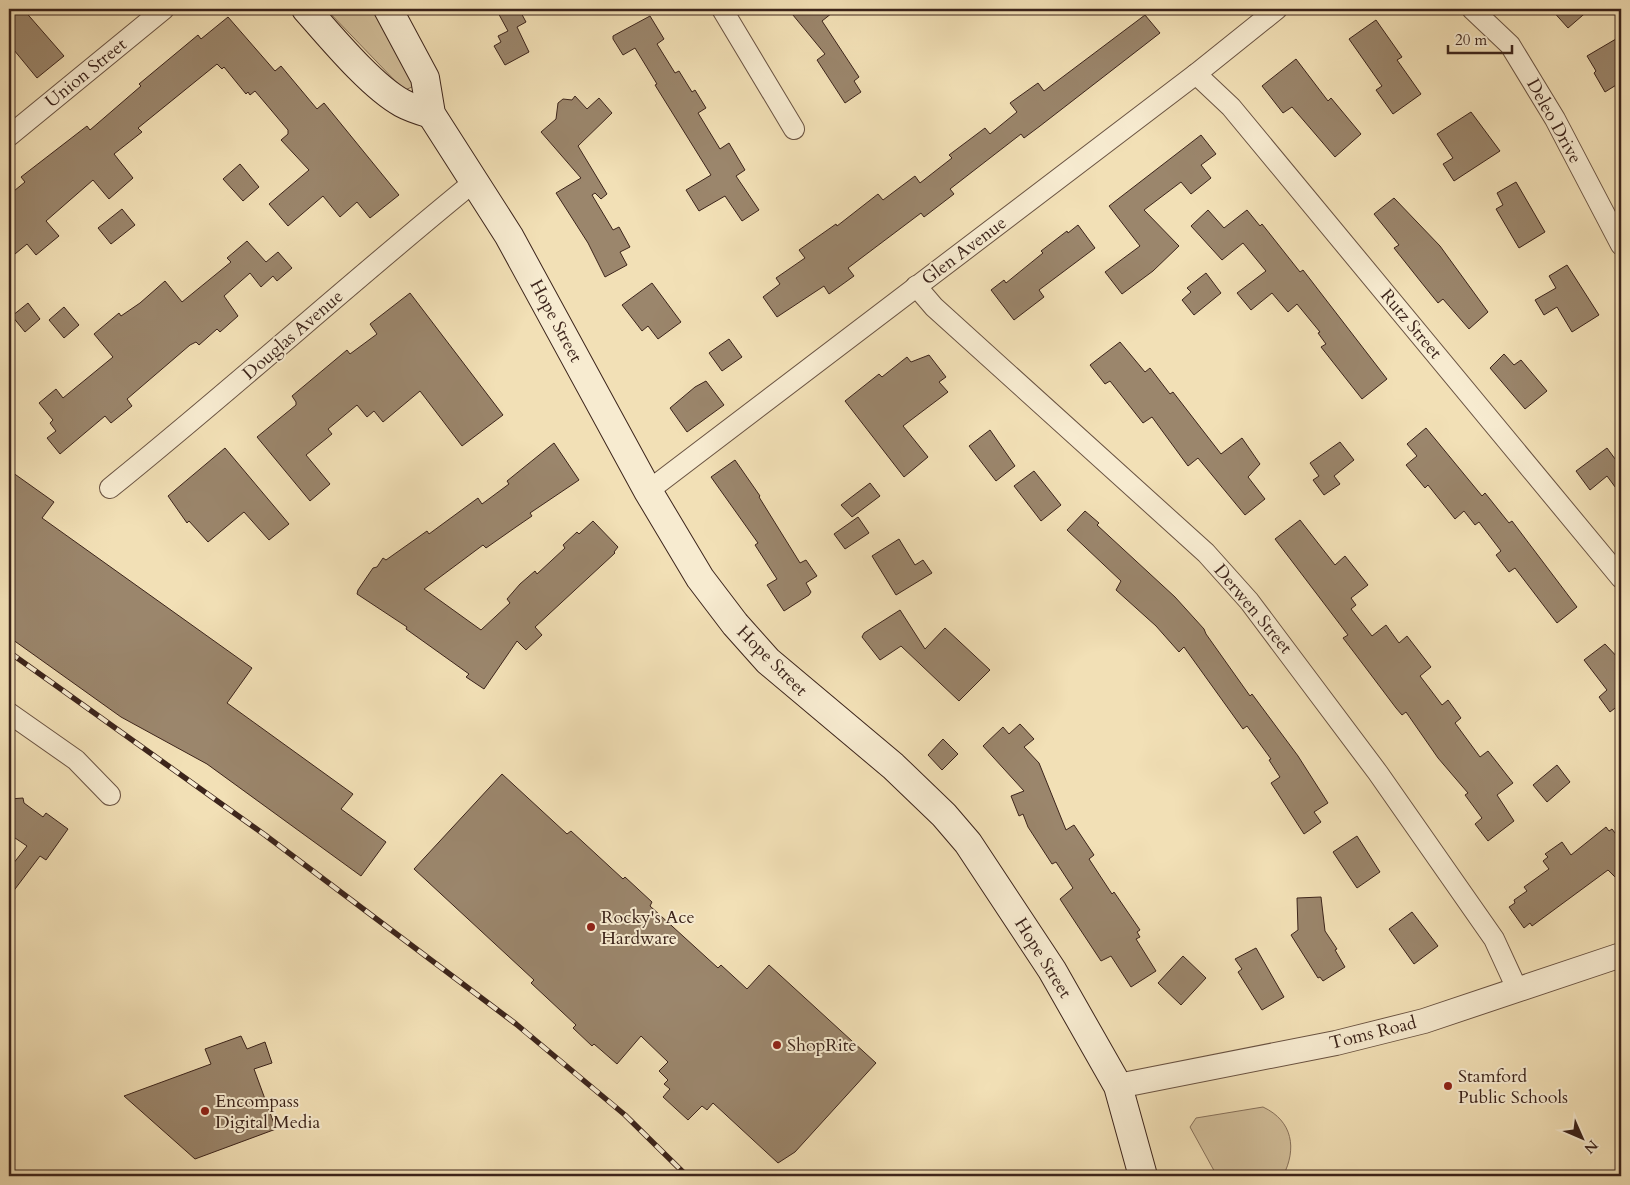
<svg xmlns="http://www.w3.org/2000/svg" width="1630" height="1185" font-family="Cardo,serif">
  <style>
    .green { fill: #d3c09c; stroke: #88725c }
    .building { fill: #9b866c; stroke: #3c241b }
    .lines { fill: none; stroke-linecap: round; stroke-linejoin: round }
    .minor-casing { stroke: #6a5342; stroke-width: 22 }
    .tertiary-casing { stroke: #6a5342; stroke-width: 26 }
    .secondary-casing { stroke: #3c241b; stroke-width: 30 }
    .minor { stroke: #f7ebd0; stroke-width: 20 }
    .tertiary { stroke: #f7ebd0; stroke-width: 24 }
    .secondary { stroke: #f7ebd0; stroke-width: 28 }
    .rail-casing { stroke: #3c241b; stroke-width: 5.5 }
    .rail { stroke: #f7ebd0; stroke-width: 4; stroke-dasharray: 11; stroke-linecap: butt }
    .poi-dot { fill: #8f2418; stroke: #f7ebd0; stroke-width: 2 }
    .labels { text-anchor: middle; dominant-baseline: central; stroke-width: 4; stroke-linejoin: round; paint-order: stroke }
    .street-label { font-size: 18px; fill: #3c241b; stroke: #f7ebd0 }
    .poi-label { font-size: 18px; fill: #3c241b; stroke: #f7ebd0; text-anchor: start }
  </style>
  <rect width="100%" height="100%" fill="#f2e0b6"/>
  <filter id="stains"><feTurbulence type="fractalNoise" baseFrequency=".004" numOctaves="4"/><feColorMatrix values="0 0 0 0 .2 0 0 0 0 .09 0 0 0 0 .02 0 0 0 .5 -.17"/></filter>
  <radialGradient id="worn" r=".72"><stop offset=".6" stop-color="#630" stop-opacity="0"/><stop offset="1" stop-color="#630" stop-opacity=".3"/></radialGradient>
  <g class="green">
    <path d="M326,9H373L413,81L412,87L405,90L401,87Z"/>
    <path d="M1263,1107C1293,1121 1297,1149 1283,1176H1217L1190,1127L1196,1118Z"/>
  </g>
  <g class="building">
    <path d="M9,9H23L64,56L37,78L9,44Z"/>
    <path d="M496,9H519L526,22L517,27L529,52L505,65L494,46L501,42L498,36L508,31Z"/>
    <path d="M788,9H837L822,21L859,77L854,81L861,92L845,103L817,60L825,54Z"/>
    <path d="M1551,9H1590L1568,28Z"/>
    <path d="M1145,15L1160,33L1040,126L1024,138L1021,134L950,189L954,194L924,217L921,213L848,268L854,276L829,294L824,286L777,317L763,297L780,284L776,278L805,258L799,250L836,224L837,226L878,194L883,200L915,176L920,183L952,158L949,155L985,128L990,134L1017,112L1010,103L1038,83L1044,91Z"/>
    <path d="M650,16L664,39L657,44L675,73L679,71L692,92L695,90L706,108L698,113L720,149L729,143L745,170L736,176L759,210L742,221L725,196L699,211L686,190L711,175L655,85L657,84L635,48L623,55L613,39V36Z"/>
    <path d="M228,17L275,71L281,66L317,109L324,103L399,195L370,218L357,202L340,217L323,196L288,226L269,204L309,170L281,140L288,134V130L255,91L250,95L248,92L246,94L224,67L222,69L217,64L138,128L142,132L114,154L133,178L109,199L93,180L46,221L59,236L36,255L27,244L9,259V195L25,182L21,177L87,126L90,130L141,86L139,84L198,35L201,39Z"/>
    <path d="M1376,20L1402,57L1397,60L1421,94L1393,114L1376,90L1382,86L1349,39Z"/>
    <path d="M1621,36V82L1605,92L1594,73L1596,71L1587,56Z"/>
    <path d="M1296,59L1328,101L1331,98L1361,134L1335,157L1292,107L1283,113L1262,86Z"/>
    <path d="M575,96L587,109L599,98L612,113L578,146L607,194L601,199L595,193L592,195L613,230L619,227L630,247L620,252L627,265L605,277L588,243L556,193L581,178L541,132L556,119L558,103L563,99L572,100Z"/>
    <path d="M1471,112L1500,151L1454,181L1443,164L1453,158L1437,134Z"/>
    <path d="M1201,135L1216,154L1201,165L1211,178L1191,194L1181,182L1144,210L1179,246L1153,271L1122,294L1105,272L1140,246L1109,206Z"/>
    <path d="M240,164L259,187L243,201L223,179Z"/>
    <path d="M1516,182L1545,232L1519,248L1496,209L1503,205L1497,193Z"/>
    <path d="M1394,198L1440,246L1488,312L1469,329L1443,299L1438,303L1421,282L1394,248L1399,245L1374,214Z"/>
    <path d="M122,209L135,225L111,244L98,228Z"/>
    <path d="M1208,210L1224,228L1247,210L1260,226L1262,224L1300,272L1303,270L1387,379L1362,399L1321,347L1326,344L1318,333L1320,332L1297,304L1288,312L1272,293L1251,310L1237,293L1266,271L1243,243L1222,260L1191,226Z"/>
    <path d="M1078,225L1095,248L1039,290L1044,297L1014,320L991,290L1004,280L1006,283L1043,253L1041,251L1067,231L1068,233Z"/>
    <path d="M247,241L266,262L278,252L292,268L277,281L273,276L261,287L250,273L224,296L238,316L220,332L217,329L199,345L196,342L190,345L127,399L132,406L111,423L105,416L60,454L47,438L56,431L50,423L53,420L39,403L56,389L63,398L113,357L94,334L119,313L121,316L140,303L165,281L182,302L231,262L227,258Z"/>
    <path d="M1567,265L1599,315L1572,332L1557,307L1544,315L1535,300L1556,288L1549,276Z"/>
    <path d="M1206,273L1221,293L1194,315L1182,300L1191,292L1187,288Z"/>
    <path d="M652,283L681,322L658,339L648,326L642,331L622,305Z"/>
    <path d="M410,293L503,415L462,446L420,391L383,422L374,411L367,417L357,405L328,429L332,434L306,455L330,484L310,501L257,437L296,405V402L292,396L347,350L350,354L377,334L370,324Z"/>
    <path d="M28,303L40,319L25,332L12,316Z"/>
    <path d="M64,307L79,325L64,338L49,320Z"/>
    <path d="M729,339L742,357L722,371L709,353Z"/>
    <path d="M1120,342L1145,372L1150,368L1170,394L1173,392L1221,454L1242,438L1260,464L1248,477L1265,499L1245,515L1198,458L1188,466L1152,417L1143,423L1110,381L1105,384L1090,365Z"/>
    <path d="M1504,354L1514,365L1521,360L1547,391L1525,409L1490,368Z"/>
    <path d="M929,355L946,377L939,382L948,392L903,426L928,457L904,477L845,401L879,374L882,377L907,357L911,362Z"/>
    <path d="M706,381L724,405L687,432L670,408L695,387Z"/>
    <path d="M1426,428L1482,496L1485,493L1509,523L1512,521L1577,607L1557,623L1515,568L1509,572L1496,555L1501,551L1479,522L1475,525L1464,511L1455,519L1428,485L1425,488L1406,465L1417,456L1407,444Z"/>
    <path d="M990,430L1015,466L996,481L969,446Z"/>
    <path d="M1340,442L1354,460L1334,476L1340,484L1324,495L1313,480L1319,476L1310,463Z"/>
    <path d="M554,443L579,480L530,513L532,516L516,527L486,548L483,545L424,589L481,630L510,603L507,599L520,584L535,571L537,574L565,548L563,545L577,532L579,534L593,521L618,547L614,552L615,553L535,627L542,635L526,650L517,641L484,689L466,677L469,674L406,629L407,627L357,594L358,590L373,568L377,567L383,558L386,560L427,531L429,534L478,498L482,504L509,484L507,481Z"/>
    <path d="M225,448L289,524L269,540L244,512L208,542L189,521L187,523L168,496Z"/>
    <path d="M1607,448L1621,467V495L1607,476L1590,490L1576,471Z"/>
    <path d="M735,460L760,496L759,497L800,563L806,560L817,576L806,583L811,592L809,595L784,611L767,585L777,579L755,545L758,543L711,477Z"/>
    <path d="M9,470L54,502L42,518L252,668L227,703L353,794L341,809L386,842L361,876L207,764L121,717L9,637Z"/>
    <path d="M1034,471L1061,505L1041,521L1014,486Z"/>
    <path d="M870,483L880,496L852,517L841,505Z"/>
    <path d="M1085,511L1099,523L1097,525L1175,597L1204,629L1206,634L1250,696L1252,694L1298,756L1328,803L1314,812L1321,822L1304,834L1271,783L1280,777L1269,760L1271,759L1247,726L1243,729L1184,647L1179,652L1156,626L1116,590L1121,581L1067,530Z"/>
    <path d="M858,517L869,533L845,549L834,534Z"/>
    <path d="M1300,520L1335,565L1345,556L1368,585L1351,598L1356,605L1351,609L1372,636L1386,625L1399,643L1407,636L1431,667L1420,676L1442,705L1448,700L1461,718L1455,723L1480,757L1488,751L1513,783L1497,795L1514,821L1488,841L1475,824L1482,818L1465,795L1468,793L1438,758L1406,712L1402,715L1396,708L1356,655L1343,638L1348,635L1275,539Z"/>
    <path d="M899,539L915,565L923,560L932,573L896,595L872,556Z"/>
    <path d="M900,610L925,649L945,628L990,670L959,701L901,646L880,660L862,637L864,633Z"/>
    <path d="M1605,644L1621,661V708L1619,705L1610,712L1599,697L1607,690L1584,660Z"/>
    <path d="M1020,724L1034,739L1024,747L1039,763L1066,830L1074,825L1094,855L1089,859L1112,894L1114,892L1140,930L1137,932L1140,937L1136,939L1156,971L1131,987L1111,956L1101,961L1060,899L1073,888L1056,862L1052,864L1028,827L1023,814L1019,816L1011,796L1024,791L983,746L1003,727L1009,734Z"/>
    <path d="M943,739L958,754L942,770L928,755Z"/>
    <path d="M1557,765L1570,782L1547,802L1533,785Z"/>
    <path d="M502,774L567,834L571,831L623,879L625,877L652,902L650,906L718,968L721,965L747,989L769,965L876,1063L795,1152L778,1163L713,1103L707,1110L702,1106L688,1120L663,1097L670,1089L664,1084L668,1080L659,1071L668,1062L641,1036L617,1064L594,1044L592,1046L573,1028L576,1025L531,983L534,980L414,869Z"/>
    <path d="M23,798L24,803L43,817L46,813L68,829L46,860L40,856L9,897V869L27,846L9,834V799Z"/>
    <path d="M1606,827L1609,831L1612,829L1621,841V883L1608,870L1532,926L1530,923L1524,928L1509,907L1515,903L1514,900L1527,891L1524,887L1549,869L1543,861L1548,857L1545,854L1562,842L1571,855Z"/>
    <path d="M1357,836L1380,872L1357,888L1333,852Z"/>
    <path d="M1321,897L1325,931L1337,949L1335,950L1345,967L1323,981L1320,977L1318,978L1291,935L1298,930L1297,898Z"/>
    <path d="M1412,912L1438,946L1414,964L1389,929Z"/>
    <path d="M1256,948L1284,997L1262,1010L1238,972L1242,969L1235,959Z"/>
    <path d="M1183,956L1206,978L1181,1005L1158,983Z"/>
    <path d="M241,1036L247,1049L265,1042L272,1063L254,1069L276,1129L195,1159L124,1096L211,1064L205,1049Z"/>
  </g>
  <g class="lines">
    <g class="minor-casing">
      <g id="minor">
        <path d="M722,9L794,129"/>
        <path d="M1472,9L1510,45L1555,119L1621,245"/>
        <path d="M1196,74L1231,107L1621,578"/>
        <path d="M9,136L164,9"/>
        <path d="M916,286L934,307L1206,553L1249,601L1378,773L1494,939L1518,991"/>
        <path d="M110,488C234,388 352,281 475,181"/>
        <path d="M648,491L1196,74L1277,9"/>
        <path d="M9,713L76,760L110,795"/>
      </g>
    </g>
    <g class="tertiary-casing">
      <path id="tertiary" d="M1118,1086L1336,1043L1424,1021L1621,955"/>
    </g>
    <g class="secondary-casing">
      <g id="secondary">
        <path d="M306,9C330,36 371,86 402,103C411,108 421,111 431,114"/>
        <path d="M388,9L425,78L431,114L509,236L648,491L700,578L735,624L768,661L893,766L944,815L968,843L1052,970L1118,1086L1143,1176"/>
      </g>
    </g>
    <use href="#minor" class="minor"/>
    <use href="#tertiary" class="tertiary"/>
    <use href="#secondary" class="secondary"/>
    <g class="rail-casing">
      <path id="rail" d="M9,652L265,835L516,1024L625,1115L687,1176"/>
    </g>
    <use href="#rail" class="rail"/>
  </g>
  <g class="poi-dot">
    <circle cx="591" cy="927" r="5"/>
    <circle cx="777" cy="1045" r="5"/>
    <circle cx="1448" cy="1086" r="5"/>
    <circle cx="205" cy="1111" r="5"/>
  </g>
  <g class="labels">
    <g class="street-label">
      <text transform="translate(86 73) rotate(-39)">Union Street</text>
      <text transform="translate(1554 121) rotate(61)">Deleo Drive</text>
      <text transform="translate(964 251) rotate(-37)">Glen Avenue</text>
      <text transform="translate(556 321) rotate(62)">Hope Street</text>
      <text transform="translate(1411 324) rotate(50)">Rutz Street</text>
      <text transform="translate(293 335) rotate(-41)">Douglas Avenue</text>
      <text transform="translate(1253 609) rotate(50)">Derwen Street</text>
      <text transform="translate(772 661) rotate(45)">Hope Street</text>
      <text transform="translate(1043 958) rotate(58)">Hope Street</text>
      <text transform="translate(1373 1033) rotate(-14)">Toms Road</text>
    </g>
    <g class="poi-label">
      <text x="601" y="917">Rocky's Ace<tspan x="601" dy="21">Hardware</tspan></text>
      <text x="787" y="1045">ShopRite</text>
      <text x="1458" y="1076">Stamford<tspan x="1458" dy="21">Public Schools</tspan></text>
      <text x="215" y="1101">Encompass<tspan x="215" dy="21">Digital Media</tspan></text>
    </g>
  </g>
  <rect width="1630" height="1185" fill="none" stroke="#f2e0b6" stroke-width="30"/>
  <rect x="10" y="10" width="1610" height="1165" fill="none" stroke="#3c241b" stroke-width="2.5"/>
  <rect x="15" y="15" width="1600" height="1155" fill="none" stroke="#3c241b"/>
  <g transform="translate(1582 1138) rotate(135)" stroke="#f7ebd0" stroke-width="4" paint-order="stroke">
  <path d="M0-4L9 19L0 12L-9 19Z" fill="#3c241b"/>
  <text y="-8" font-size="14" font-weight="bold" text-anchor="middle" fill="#3c241b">N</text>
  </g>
  <path d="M1448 45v8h64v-8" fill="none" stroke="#3c241b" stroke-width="2.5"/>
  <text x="1455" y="45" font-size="15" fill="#3c241b" stroke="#f7ebd0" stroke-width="4" paint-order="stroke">20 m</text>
  <rect width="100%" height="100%" filter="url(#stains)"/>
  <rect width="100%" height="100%" fill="url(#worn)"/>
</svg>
